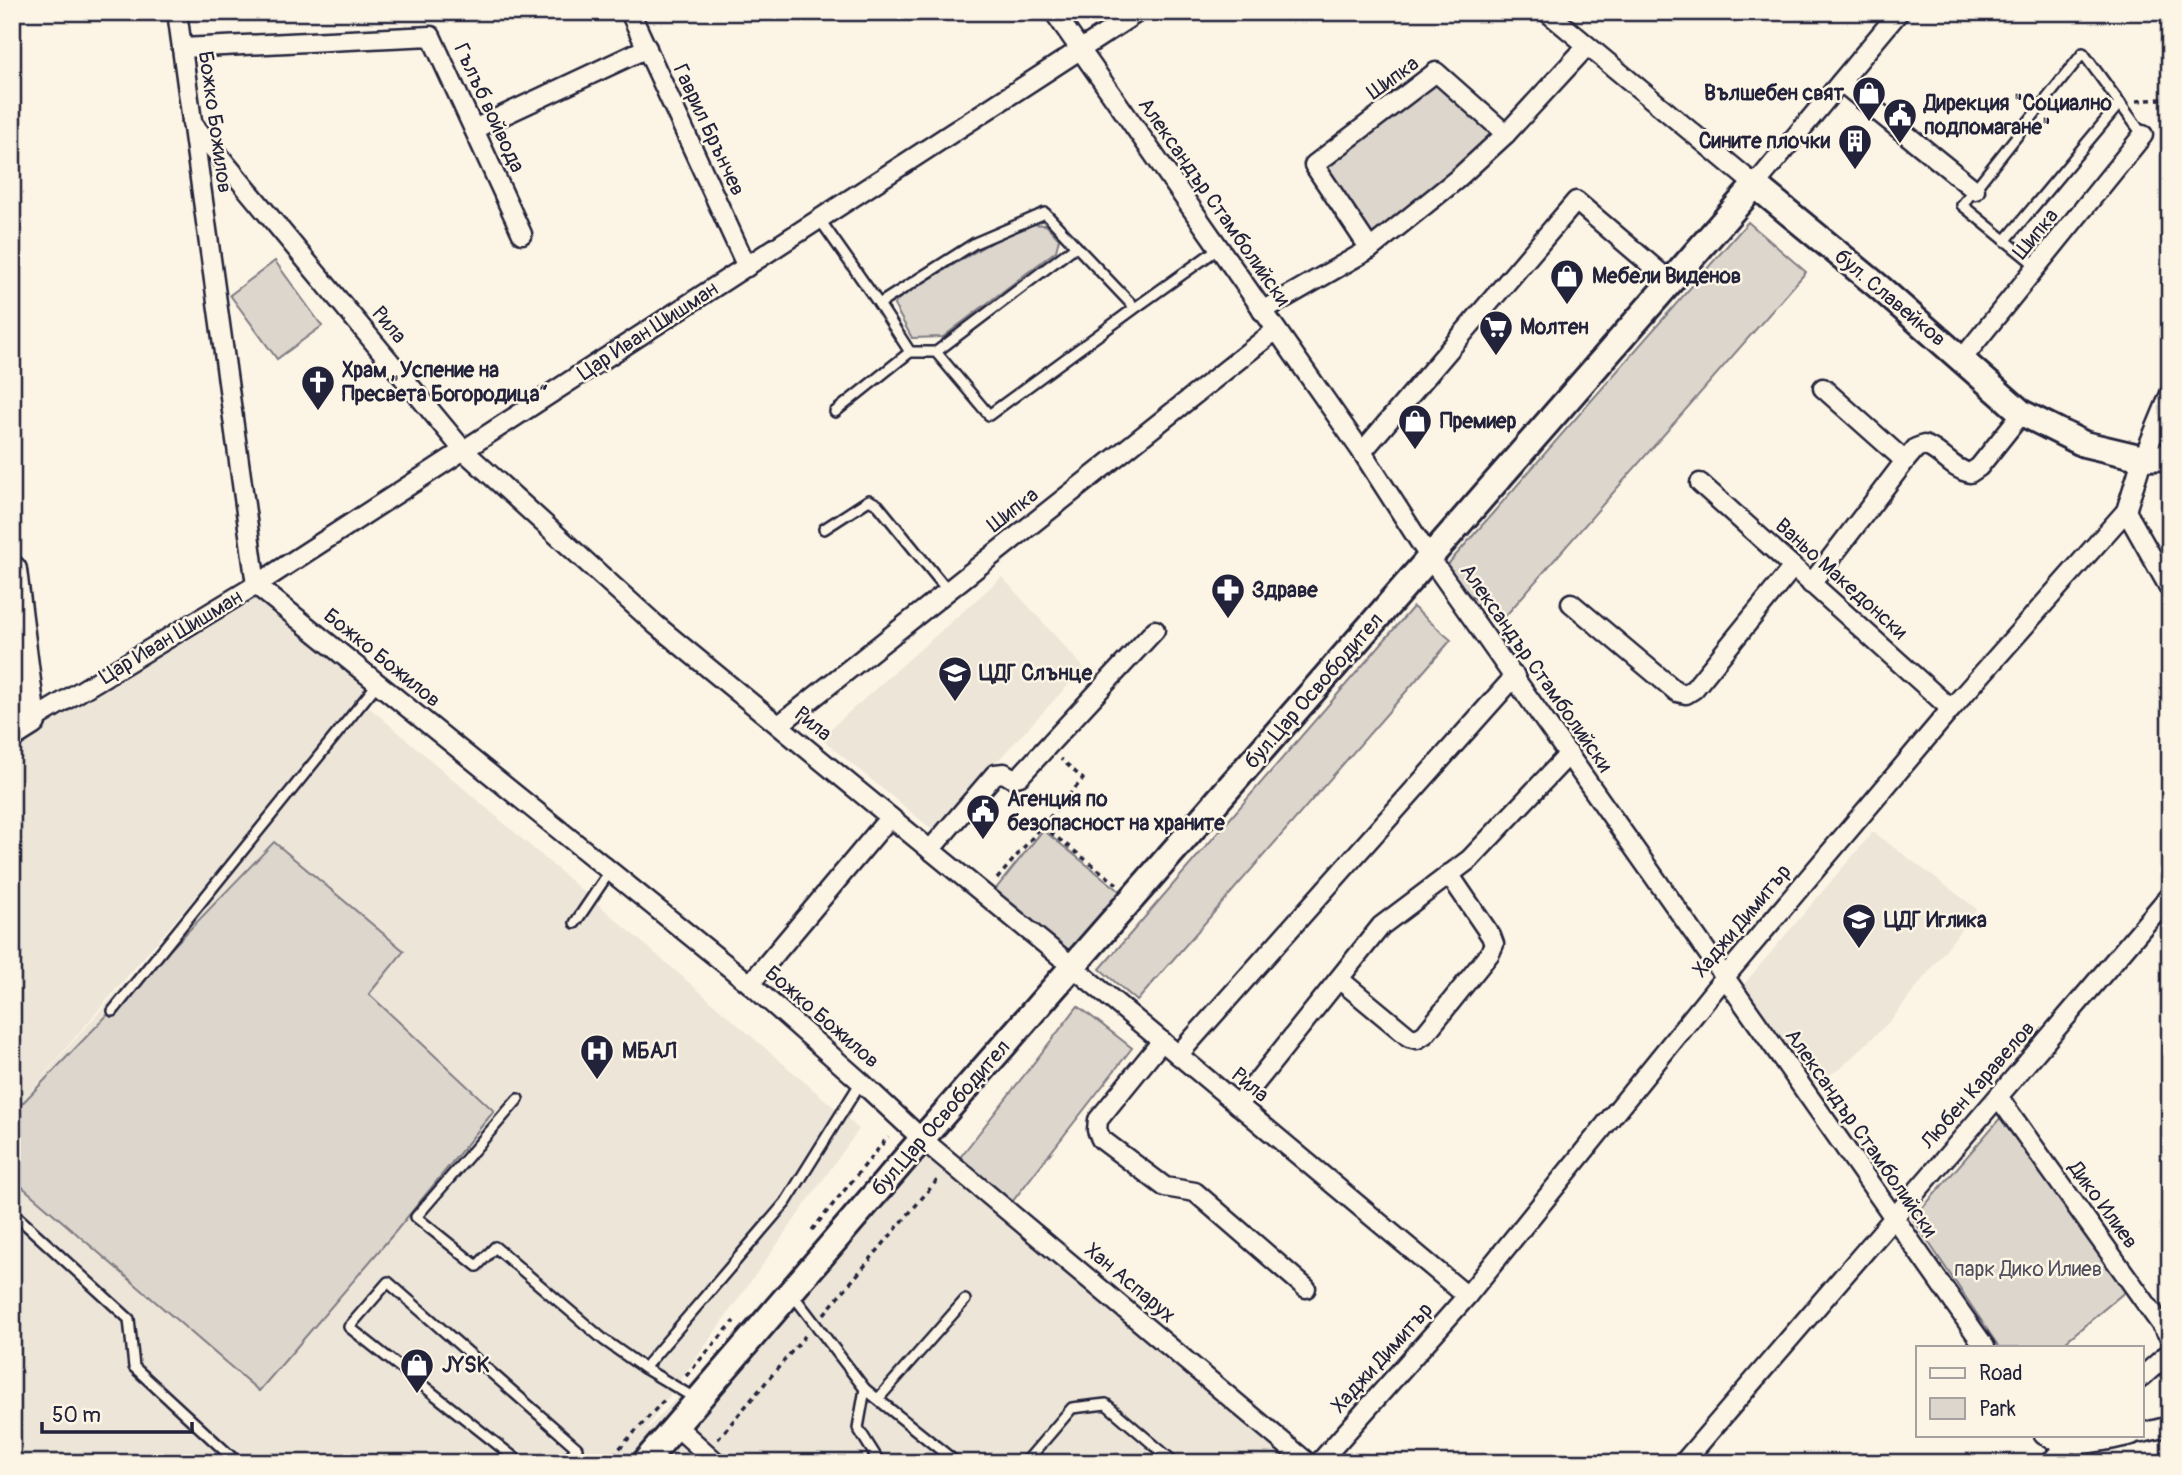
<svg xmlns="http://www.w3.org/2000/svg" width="2182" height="1475" font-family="Pangolin,sans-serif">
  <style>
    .built { fill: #ece5d8 }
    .green { fill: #dcd6cc; stroke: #7f7c84; stroke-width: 2 }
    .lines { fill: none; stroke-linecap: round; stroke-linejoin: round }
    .lane-casing { stroke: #22223b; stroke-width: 14 }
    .street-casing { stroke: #22223b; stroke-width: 23 }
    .secondary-casing { stroke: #22223b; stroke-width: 30 }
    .primary-casing { stroke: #22223b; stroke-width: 33 }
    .path { stroke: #22223b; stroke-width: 3.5; stroke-dasharray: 5 5; stroke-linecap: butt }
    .lane { stroke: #fcf5e5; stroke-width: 9 }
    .street { stroke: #fcf5e5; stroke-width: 18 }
    .secondary { stroke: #fcf5e5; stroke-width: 24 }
    .primary { stroke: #fcf5e5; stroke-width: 28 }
    .labels { text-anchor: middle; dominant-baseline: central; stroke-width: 5; stroke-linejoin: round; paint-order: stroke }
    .street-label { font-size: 21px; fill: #22223b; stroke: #fcf5e5 }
    .poi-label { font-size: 21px; font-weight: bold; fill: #22223b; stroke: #fcf5e5; text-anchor: start }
    .park-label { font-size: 21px; fill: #504f5f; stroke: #fcf5e5 }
  </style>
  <rect width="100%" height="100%" fill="#fcf5e5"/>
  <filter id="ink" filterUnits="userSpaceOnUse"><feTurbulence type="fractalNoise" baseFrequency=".0143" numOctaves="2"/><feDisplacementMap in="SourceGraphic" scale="14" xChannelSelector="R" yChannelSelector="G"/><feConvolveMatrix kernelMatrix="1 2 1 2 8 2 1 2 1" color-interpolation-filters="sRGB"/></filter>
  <g filter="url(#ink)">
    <g class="built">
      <path d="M1002,577L1084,668L933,830L820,738Z"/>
      <path d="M256,585L378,683L26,1095L369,707L859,1129L640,1437L922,1139L1308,1463H12V731Z"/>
      <path d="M1873,832L1977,909L1892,1019L1842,1067L1808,1089L1739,990Z"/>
    </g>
    <g class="green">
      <path d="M1438,79L1500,134L1370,241L1322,170Z"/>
      <path d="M1748,222L1806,272L1501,621L1442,571Z"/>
      <path d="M1030,224L1046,225L1059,239L1056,251L943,337L912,338L894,305L901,296L988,244Z"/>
      <path d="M275,261L322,326L277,359L230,295Z"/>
      <path d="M1413,607L1451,640L1137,1001L1100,969Z"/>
      <path d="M1043,830L1136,904L1086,965L994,891Z"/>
      <path d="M274,842L404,951L369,994L494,1111L396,1231L259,1391L12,1178V1114Z"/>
      <path d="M1078,1006L1132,1048L1012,1202L958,1160Z"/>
      <path d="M2001,1117L2127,1290L2059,1347H1999L1913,1219Z"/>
    </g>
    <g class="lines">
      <g class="lane-casing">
        <g id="lane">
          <path d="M820,220L879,304L975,243L1045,213L1076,246"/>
          <path d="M2005,241L2120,103"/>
          <path d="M2038,267L1962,205L2083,53L2143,135"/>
          <path d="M1135,308L989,415L936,352L1076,246L1135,308L1219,248"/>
          <path d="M910,352H936"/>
          <path d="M835,412L910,352L879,304"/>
          <path d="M824,529L869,500L878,505L948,591"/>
          <path d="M575,923L610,871"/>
          <path d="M113,1011L378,683"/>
          <path d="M518,1099L416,1217L477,1266L495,1247L604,1340L644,1368L696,1399"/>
          <path d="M12,1212L129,1319L134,1367L238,1463"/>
          <path d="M793,1295L865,1389L957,1463"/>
          <path d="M644,1368L786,1202L861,1082"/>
          <path d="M865,1389L858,1428L880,1463"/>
          <path d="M878,1399L965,1300"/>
          <path d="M521,1463L349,1327L388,1282L577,1448L564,1463"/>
          <path d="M1025,1463L1072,1408L1106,1404L1175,1463"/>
        </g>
      </g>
      <g class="street-casing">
        <g id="street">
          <path d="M177,12L256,585L750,984L861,1082L922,1139L1308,1463"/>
          <path d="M630,12L747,267"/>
          <path d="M1054,12L1362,452L1430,558L1985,1347"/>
          <path d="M1547,12L1755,185L1899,12"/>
          <path d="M182,48L431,36L522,234"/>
          <path d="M1841,82L1975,190"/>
          <path d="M192,123L464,451L656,625L1073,967L1467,1296"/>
          <path d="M474,129L647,48"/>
          <path d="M1370,249L1314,165L1436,72L1506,134"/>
          <path d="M1262,311L1370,249L1456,180L1506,134L1587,46"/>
          <path d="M1962,359L2143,135"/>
          <path d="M1362,452L1576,201L1671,282"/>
          <path d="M1905,461L1916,448L1924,445C1942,451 1951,469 1970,473L1979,467L2022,413"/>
          <path d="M1700,483L1951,709"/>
          <path d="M2126,511L2170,589"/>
          <path d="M1811,584L1905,461L1823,388"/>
          <path d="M1571,603L1677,692L1686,694L1694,689L1793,567"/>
          <path d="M31,721L256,585L1138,12"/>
          <path d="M779,725L1276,330"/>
          <path d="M930,850L995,774L1004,773L1012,778L1020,776L1155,630"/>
          <path d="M1339,979L1409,1037L1417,1039L1425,1034L1490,953L1494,944L1491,936L1449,874"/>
          <path d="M750,984L890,817"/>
          <path d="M1162,1041L1098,1120L1097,1130L1101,1139L1165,1187L1195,1192L1306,1288"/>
          <path d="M1178,1055L1515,676"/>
          <path d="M1999,1098L2170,1337"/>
          <path d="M1238,1105L1381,926L1470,859L1569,754"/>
          <path d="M2142,1377L2170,1352"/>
          <path d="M676,1426L717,1463"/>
          <path d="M2142,1433L2170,1426"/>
          <path d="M2044,1435C2069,1451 2105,1441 2132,1435"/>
          <path d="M1319,1463L1467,1296L1724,978L1951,709L2126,511L2140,466L2170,394"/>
          <path d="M1683,1463C1845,1273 2009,1086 2170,895"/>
          <path d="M2050,1463L2073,1437"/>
        </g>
      </g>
      <g class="secondary-casing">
        <path id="secondary" d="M644,1463L922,1139L1755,185L1879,287L2022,413L2084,444L2143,458L2170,457"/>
      </g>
      <g class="primary-casing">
        <path id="primary" d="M12,570L31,721L12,733"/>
      </g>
      <g class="path">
        <path d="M2137,101L2170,98"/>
        <path d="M1042,826L1083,779L1061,759"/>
        <path d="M997,879L1042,826L1117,884"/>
        <path d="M812,1230L888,1137"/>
        <path d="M824,1314L939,1178"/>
        <path d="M686,1376L734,1321"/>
        <path d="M718,1439L805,1336"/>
        <path d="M606,1463L667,1397"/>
      </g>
      <use href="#lane" class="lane"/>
      <use href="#street" class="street"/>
      <use href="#secondary" class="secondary"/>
      <use href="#primary" class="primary"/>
    </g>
  </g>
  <defs>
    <g id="shop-pin" transform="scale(1.75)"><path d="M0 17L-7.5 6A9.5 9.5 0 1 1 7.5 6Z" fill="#22223b" stroke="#fcf5e5"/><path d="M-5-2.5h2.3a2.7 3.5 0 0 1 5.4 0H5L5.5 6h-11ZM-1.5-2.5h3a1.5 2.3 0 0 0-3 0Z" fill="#fff"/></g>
    <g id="civic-pin" transform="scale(1.75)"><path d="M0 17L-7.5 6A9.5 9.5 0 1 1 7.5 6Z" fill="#22223b" stroke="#fcf5e5"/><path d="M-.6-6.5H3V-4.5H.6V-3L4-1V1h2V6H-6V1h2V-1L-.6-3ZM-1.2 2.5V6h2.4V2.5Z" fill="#fff"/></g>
    <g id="building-pin" transform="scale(1.75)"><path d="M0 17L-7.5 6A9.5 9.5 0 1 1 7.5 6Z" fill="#22223b" stroke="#fcf5e5"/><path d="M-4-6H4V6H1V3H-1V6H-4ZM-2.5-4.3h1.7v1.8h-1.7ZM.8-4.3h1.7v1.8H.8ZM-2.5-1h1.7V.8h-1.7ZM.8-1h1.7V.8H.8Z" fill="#fff"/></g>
    <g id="supermarket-pin" transform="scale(1.75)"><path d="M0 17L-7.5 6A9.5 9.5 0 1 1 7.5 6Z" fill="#22223b" stroke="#fcf5e5"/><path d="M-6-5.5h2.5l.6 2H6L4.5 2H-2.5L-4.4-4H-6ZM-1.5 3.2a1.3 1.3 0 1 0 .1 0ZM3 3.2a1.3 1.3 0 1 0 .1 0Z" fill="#fff"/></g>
    <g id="church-pin" transform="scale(1.75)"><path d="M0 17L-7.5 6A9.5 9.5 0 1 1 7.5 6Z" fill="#22223b" stroke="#fcf5e5"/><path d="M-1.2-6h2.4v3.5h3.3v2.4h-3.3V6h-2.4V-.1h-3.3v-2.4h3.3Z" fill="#fff"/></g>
    <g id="pharmacy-pin" transform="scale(1.75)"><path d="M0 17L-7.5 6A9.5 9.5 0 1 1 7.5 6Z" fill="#22223b" stroke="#fcf5e5"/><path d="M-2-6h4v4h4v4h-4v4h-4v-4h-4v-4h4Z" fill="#fff"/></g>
    <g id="school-pin" transform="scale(1.75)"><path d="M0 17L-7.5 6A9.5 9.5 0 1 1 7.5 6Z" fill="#22223b" stroke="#fcf5e5"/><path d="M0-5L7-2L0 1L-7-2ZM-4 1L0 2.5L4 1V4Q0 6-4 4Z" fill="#fff"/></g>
    <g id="hospital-pin" transform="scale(1.75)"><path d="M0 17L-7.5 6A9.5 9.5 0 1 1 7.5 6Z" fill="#22223b" stroke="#fcf5e5"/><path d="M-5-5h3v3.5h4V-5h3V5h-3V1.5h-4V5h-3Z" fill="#fff"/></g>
  </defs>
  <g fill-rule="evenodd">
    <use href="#shop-pin" x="1869" y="93"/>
    <use href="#civic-pin" x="1900" y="115"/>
    <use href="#building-pin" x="1855" y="141"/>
    <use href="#shop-pin" x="1567" y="276"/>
    <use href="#supermarket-pin" x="1496" y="327"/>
    <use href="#church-pin" x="318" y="382"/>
    <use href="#shop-pin" x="1415" y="421"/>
    <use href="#pharmacy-pin" x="1228" y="590"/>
    <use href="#school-pin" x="955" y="673"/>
    <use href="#civic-pin" x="983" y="811"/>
    <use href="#school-pin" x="1859" y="920"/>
    <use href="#hospital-pin" x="597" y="1051"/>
    <use href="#shop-pin" x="417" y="1365"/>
  </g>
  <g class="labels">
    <g class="street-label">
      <text transform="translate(1393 78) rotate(-36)">Шипка</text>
      <text transform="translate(489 108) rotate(65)">Гълъб войвода</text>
      <text transform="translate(215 122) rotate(82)">Божко Божилов</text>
      <text transform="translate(709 130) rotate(65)">Гаврил Брънчев</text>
      <text transform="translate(1214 202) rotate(55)">Александър Стамболийски</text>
      <text transform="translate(2036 234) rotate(-51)">Шипка</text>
      <text transform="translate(1890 298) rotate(40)">бул. Славейков</text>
      <text transform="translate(389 325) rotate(50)">Рила</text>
      <text transform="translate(648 331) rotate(-33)">Цар Иван Шишман</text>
      <text transform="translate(1013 510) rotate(-38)">Шипка</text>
      <text transform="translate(1841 579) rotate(42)">Ваньо Македонски</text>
      <text transform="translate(171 637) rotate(-31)">Цар Иван Шишман</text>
      <text transform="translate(382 658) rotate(39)">Божко Божилов</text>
      <text transform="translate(1536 668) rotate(55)">Александър Стамболийски</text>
      <text transform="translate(1314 691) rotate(-49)">бул.Цар Освободител</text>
      <text transform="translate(813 724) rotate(39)">Рила</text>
      <text transform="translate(1742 921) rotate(-50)">Хаджи Димитър</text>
      <text transform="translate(822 1017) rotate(41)">Божко Божилов</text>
      <text transform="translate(1250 1085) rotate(40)">Рила</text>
      <text transform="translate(1978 1085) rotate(-49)">Любен Каравелов</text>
      <text transform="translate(941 1118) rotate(-49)">бул.Цар Освободител</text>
      <text transform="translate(1861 1133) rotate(55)">Александър Стамболийски</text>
      <text transform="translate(2103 1205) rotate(54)">Дико Илиев</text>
      <text transform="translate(1130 1283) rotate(40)">Хан Аспарух</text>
      <text transform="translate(1382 1358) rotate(-48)">Хаджи Димитър</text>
    </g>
    <g class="poi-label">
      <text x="1844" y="93" text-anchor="end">Вълшебен свят</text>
      <text x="1924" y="103">Дирекция "Социално<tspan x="1924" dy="24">подпомагане"</tspan></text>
      <text x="1830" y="141" text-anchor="end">Сините плочки</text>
      <text x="1592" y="276">Мебели Виденов</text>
      <text x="1520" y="327">Молтен</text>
      <text x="342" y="370">Храм „Успение на<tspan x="342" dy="24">Пресвета Богородица“</tspan></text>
      <text x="1440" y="421">Премиер</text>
      <text x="1252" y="590">Здраве</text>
      <text x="979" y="673">ЦДГ Слънце</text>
      <text x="1007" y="799">Агенция по<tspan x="1007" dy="24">безопасност на храните</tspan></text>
      <text x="1884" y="920">ЦДГ Иглика</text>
      <text x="622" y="1051">МБАЛ</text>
      <text x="442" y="1365">JYSK</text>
    </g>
    <g class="park-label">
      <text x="2028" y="1269">парк Дико Илиев</text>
    </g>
  </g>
  <rect width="2182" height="1475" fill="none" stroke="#fcf5e5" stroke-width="42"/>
  <rect x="21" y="21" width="2140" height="1433" fill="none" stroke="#22223b" stroke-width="2.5" filter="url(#ink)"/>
  <rect x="1916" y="1346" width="228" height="91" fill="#fcf5e5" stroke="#a5a1a1" stroke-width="2"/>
  <rect x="1930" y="1368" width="35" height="10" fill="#fcf5e5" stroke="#a5a1a1" stroke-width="2"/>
  <text x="1979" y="1380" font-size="21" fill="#22223b">Road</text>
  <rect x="1930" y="1398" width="35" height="21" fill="#dcd6cc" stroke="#a5a1a1" stroke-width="2"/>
  <text x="1979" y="1416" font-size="21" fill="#22223b">Park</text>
  <path d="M42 1422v10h150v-10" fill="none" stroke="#22223b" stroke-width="3.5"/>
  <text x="52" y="1422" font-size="21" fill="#22223b" stroke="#fcf5e5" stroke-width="5" paint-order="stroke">50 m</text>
</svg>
